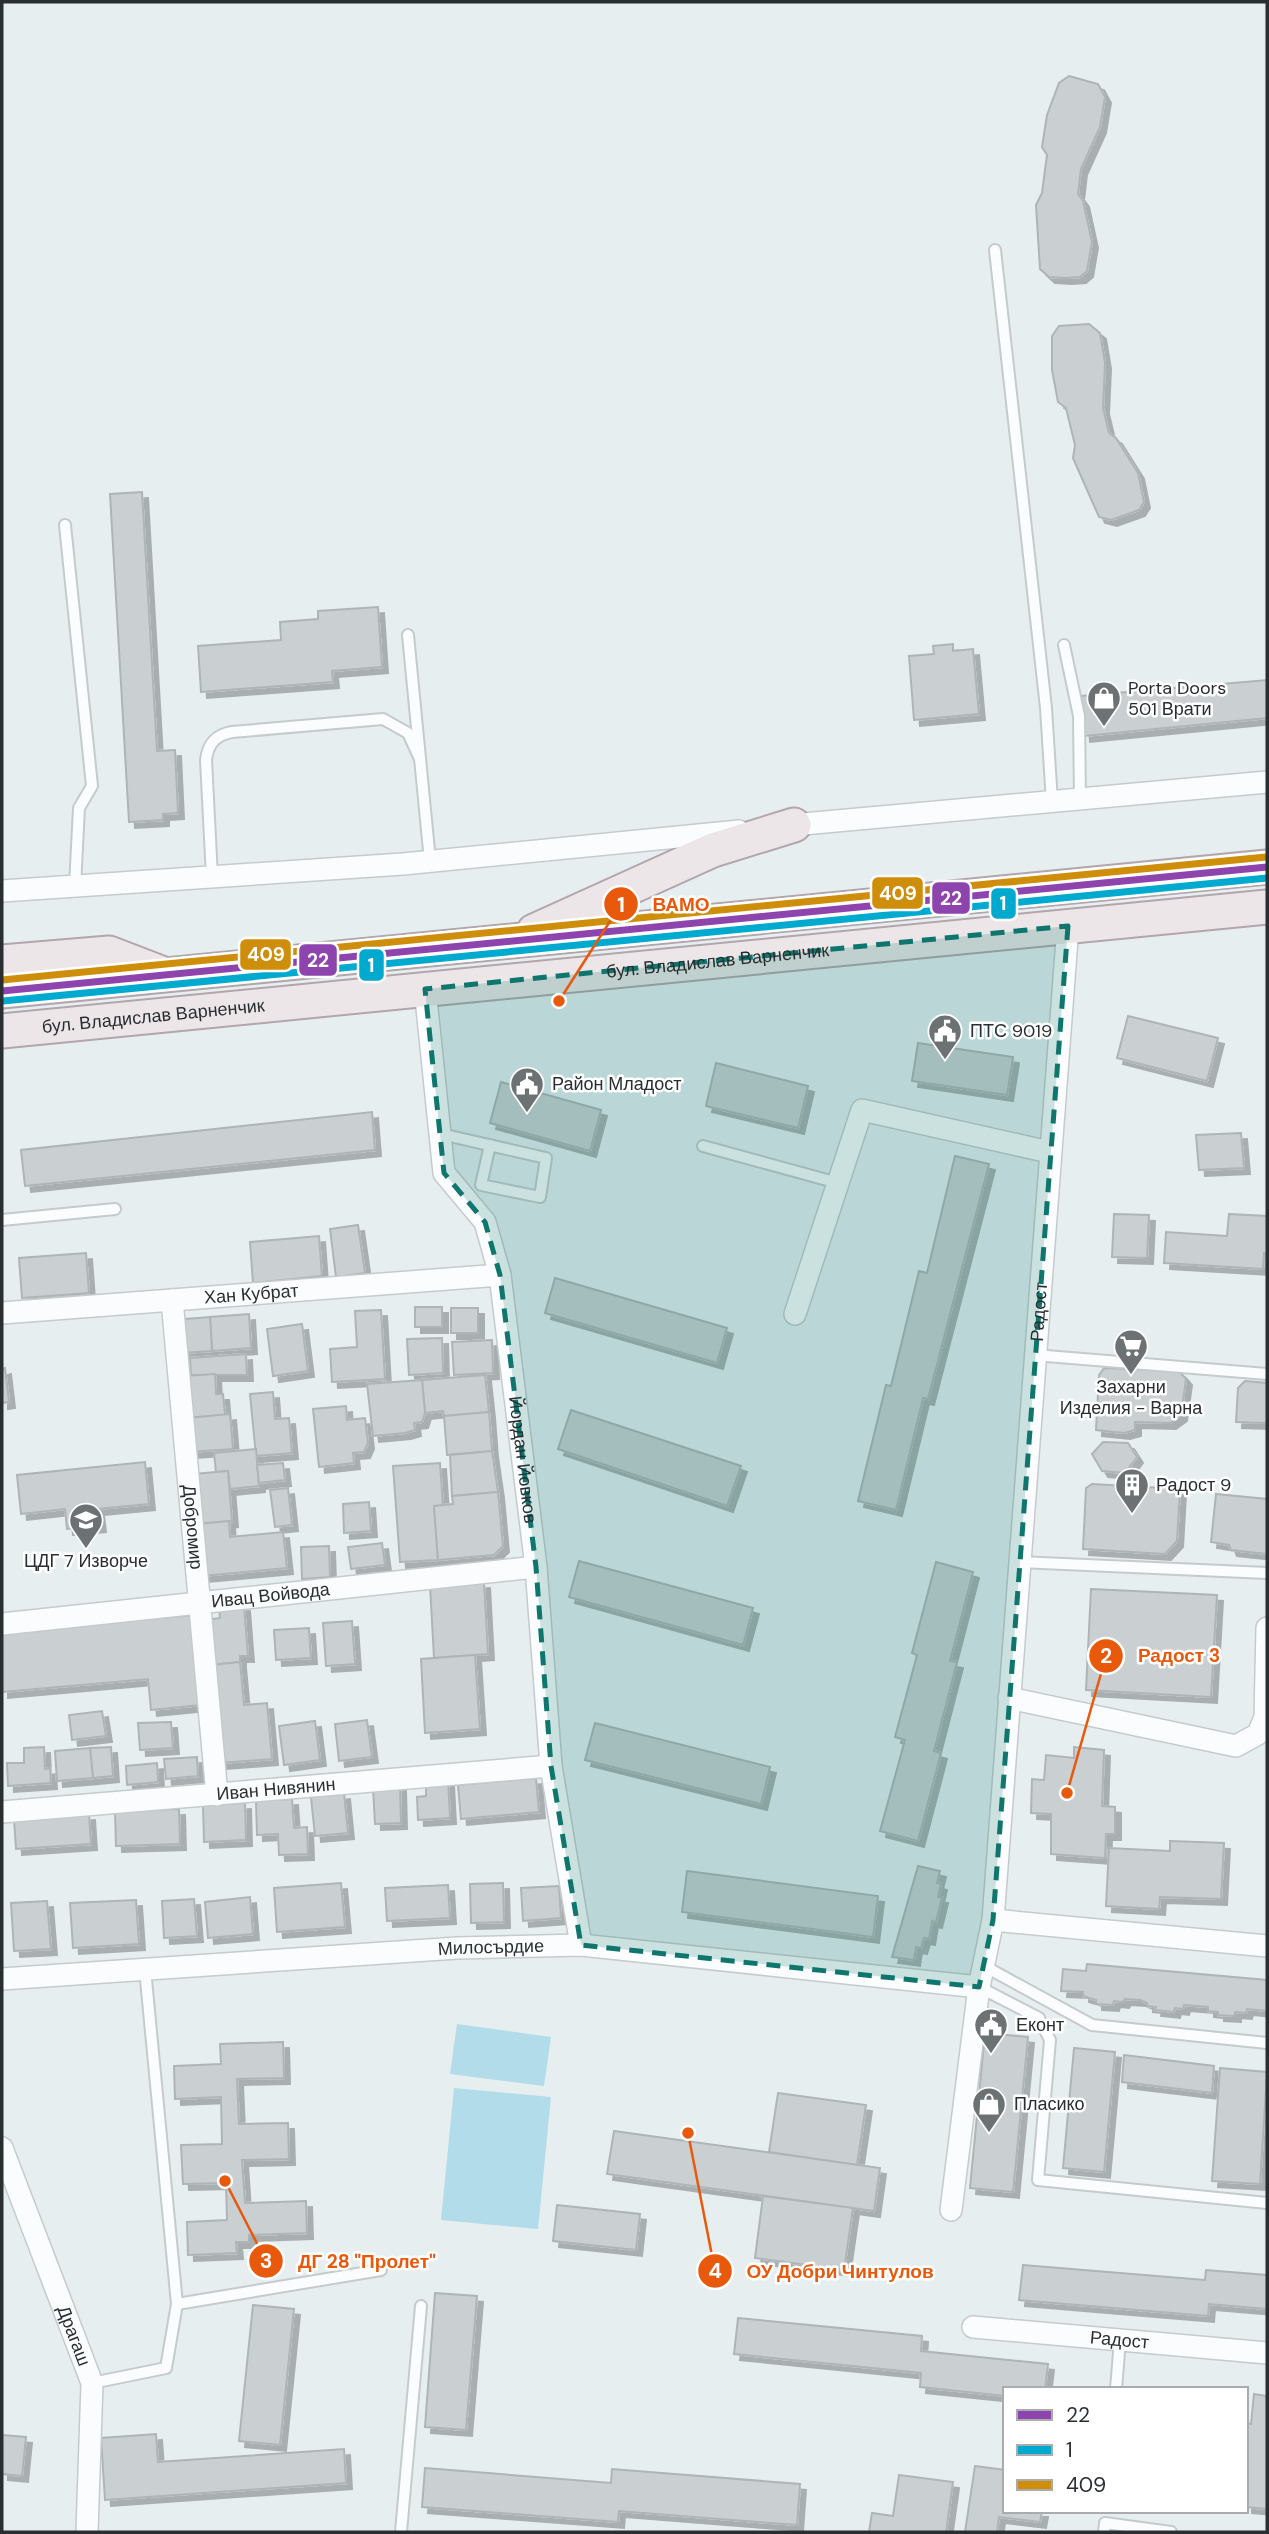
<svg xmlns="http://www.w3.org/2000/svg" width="1269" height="2534" font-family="'DM Sans',sans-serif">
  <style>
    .green { fill: #b2dcea }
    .building { fill: #cad0d2; stroke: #afb5b6; stroke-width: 2; filter: url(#shadow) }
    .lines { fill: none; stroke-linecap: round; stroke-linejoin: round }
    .lane-casing { stroke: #c5cbcd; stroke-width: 14 }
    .street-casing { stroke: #c5cbcd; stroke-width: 24 }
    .primary-casing { stroke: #b2a6ac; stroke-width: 37 }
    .lane { stroke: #fbfcfd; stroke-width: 10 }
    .street { stroke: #fbfcfd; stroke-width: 21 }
    .primary { stroke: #ede6e8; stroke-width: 33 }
    .bus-1-casing { stroke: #fff; stroke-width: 12 }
    .bus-2-casing { stroke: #fff; stroke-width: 12 }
    .bus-3-casing { stroke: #fff; stroke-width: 12 }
    .bus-1 { stroke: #8e44ad; stroke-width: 7 }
    .bus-2 { stroke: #00a9ce; stroke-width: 7 }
    .bus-3 { stroke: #ce8e0a; stroke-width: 7 }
    .marked { fill: #0f766e; fill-opacity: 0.2; stroke: #0f766e; stroke-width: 5; stroke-dasharray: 14 9; stroke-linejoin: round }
    .labels { text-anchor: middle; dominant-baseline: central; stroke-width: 5; stroke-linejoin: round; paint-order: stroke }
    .poi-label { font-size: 18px; fill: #292e30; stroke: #fff; text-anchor: start }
    .street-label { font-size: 18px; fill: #292e30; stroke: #fff }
    .leader { fill: none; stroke: #e8590c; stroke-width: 2.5 }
    .callout-dot { fill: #e8590c; stroke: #fff; stroke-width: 2.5 }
    .mark-label { font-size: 21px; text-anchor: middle; font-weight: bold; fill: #fff }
    .callout-label { font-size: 19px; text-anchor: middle; font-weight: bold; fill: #e8590c; stroke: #fff; stroke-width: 5; stroke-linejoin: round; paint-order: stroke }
    .line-badge { stroke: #fff; stroke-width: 2.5 }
    .badge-label { font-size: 19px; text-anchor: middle; font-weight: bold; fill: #fff }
  </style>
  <defs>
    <filter id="shadow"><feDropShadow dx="6" dy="6" stdDeviation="0" flood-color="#0004"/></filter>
  </defs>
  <rect width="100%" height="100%" fill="#e7eef0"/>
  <g class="green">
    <path d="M457,2024L551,2037L544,2086L450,2074Z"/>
    <path d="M454,2088L551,2097L538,2229L441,2220Z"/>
  </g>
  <g class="building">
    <path d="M1069,76L1098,84L1105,97L1100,127L1081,169L1078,194L1083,201L1092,242L1087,271L1080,277L1066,278L1049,277L1040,269L1036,205L1042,193L1047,155L1042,147L1047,115L1059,83Z"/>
    <path d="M1089,324L1100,333L1105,363L1103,408L1109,433L1116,438L1138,473L1144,502L1139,510L1111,520L1099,517L1073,458L1075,445L1066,408L1058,402L1052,370V336L1059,326Z"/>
    <path d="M142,492L157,751L175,750L178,813L163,814V820L129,822L110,494Z"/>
    <path d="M378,607L382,667L332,671L333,682L201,692L198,646L281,640L280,622L318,619V611Z"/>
    <path d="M953,644V651L973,649L979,714L914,720L909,656L934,654L933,646Z"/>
    <path d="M1267,680V718L1084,736L1081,696Z"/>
    <path d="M1128,1016L1218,1038L1207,1081L1117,1058Z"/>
    <path d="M918,1043L1013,1057L1007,1095L912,1081Z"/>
    <path d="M716,1063L808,1086L798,1128L706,1106Z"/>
    <path d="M501,1082L601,1110L590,1151L490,1123Z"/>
    <path d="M372,1112L375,1150L25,1186L21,1150Z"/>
    <path d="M1241,1133L1244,1168L1199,1170L1196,1135Z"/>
    <path d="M955,1156L989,1164L928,1399L923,1398L896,1510L858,1501L886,1385L891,1386L919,1271L927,1273Z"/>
    <path d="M1114,1214L1149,1215L1147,1258L1112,1257Z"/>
    <path d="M1229,1214L1267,1216V1253H1264L1263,1269L1164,1263L1166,1232L1227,1236Z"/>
    <path d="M358,1225L365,1273L336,1277L330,1229Z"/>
    <path d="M319,1236L322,1276L253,1283L250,1242Z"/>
    <path d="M86,1253L89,1293L22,1298L19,1258Z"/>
    <path d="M555,1278L727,1328L717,1363L545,1313Z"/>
    <rect x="415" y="1307" width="27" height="20"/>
    <rect x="451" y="1308" width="27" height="25"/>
    <path d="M381,1310L385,1379L332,1382L330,1349L357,1347L355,1311Z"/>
    <path d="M249,1314L251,1348L212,1351L210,1317Z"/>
    <path d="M210,1317L212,1351L181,1353L180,1325L185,1319Z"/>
    <path d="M302,1324L308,1371L273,1376L267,1329Z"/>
    <path d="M442,1338L443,1373L409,1375L407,1339Z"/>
    <path d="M492,1340L493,1373L454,1375L452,1342Z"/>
    <path d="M246,1354L247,1375H191L190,1358Z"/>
    <path d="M5,1368L9,1402L2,1403V1369Z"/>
    <path d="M1104,1368L1179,1371L1186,1379L1181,1415L1170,1423L1135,1422V1430L1124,1433L1096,1430L1099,1375Z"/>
    <path d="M215,1374L216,1394H223L225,1415L187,1418L183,1376Z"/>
    <path d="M485,1375L489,1412L444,1416L443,1411L425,1413L422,1380Z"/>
    <path d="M422,1380L425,1413L422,1422L414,1423L415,1430L405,1433L373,1436L367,1384Z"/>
    <path d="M1245,1381L1267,1383V1422L1264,1423L1236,1422L1238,1388Z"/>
    <path d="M273,1392L275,1419L289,1418L292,1453L256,1456L250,1394Z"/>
    <path d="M346,1406L347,1420L365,1418L368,1443L364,1452L353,1453L354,1463L319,1467L313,1409Z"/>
    <path d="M571,1410L741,1466L727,1506L558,1449Z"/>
    <path d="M489,1412L492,1451L447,1455L444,1416Z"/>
    <path d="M230,1414L233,1449L189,1452L187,1418Z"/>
    <path d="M1103,1442L1128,1443L1137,1457L1125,1473L1102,1471L1092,1454Z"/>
    <path d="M256,1449L259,1486L230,1489L228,1471L216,1472L214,1453Z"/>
    <path d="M492,1451L498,1492L452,1496L450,1455Z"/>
    <path d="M145,1462L149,1504L98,1509L100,1526L67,1529L65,1509L21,1514L17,1475Z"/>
    <path d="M283,1463L285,1480L259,1483L257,1465Z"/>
    <path d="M440,1463L443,1506H434L438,1560L400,1562L393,1466Z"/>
    <path d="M228,1471L232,1521L197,1524L193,1474Z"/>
    <path d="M1092,1484L1180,1489L1177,1541L1165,1554L1083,1549L1086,1488Z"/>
    <path d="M288,1488L292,1525L275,1527L270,1490Z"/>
    <path d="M498,1492L503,1546L494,1555L438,1560L434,1506L453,1504L452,1496Z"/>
    <path d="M1216,1494L1267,1499V1554L1231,1550L1229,1545L1211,1542Z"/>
    <path d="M369,1502L371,1531L344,1533L343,1504Z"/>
    <path d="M229,1521L230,1537L283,1532L287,1568L202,1576L197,1524Z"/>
    <path d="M382,1543L385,1565L351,1569L348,1547Z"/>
    <path d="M329,1546L330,1577L302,1579L301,1547Z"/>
    <path d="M579,1561L753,1608L743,1645L569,1597Z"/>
    <path d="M936,1562L973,1572L950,1661L957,1662L934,1751L941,1753L918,1841L880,1831L905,1740L895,1737L917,1655L912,1653Z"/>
    <path d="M484,1582L488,1654L434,1658L430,1585Z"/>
    <path d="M1091,1589L1217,1595L1211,1697L1086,1690Z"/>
    <path d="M244,1605L248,1656H240V1662L211,1665L206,1620L220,1618L219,1607Z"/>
    <path d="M194,1615L201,1705L151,1710L148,1679L2,1692V1632Z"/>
    <path d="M352,1621L355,1664L326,1666L323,1623Z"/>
    <path d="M309,1628L311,1658L276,1660L274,1630Z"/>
    <path d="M475,1655L480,1729L425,1733L421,1659Z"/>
    <path d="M240,1662L244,1705L267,1703L272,1759L220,1763L211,1665Z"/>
    <path d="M102,1711L106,1736L72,1740L69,1715Z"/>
    <path d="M367,1720L372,1757L339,1761L335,1724Z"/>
    <path d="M315,1721L320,1760L284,1765L279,1726Z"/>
    <path d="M171,1722L173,1748L140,1750L138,1723Z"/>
    <path d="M595,1723L770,1767L761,1804L585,1760Z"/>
    <path d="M44,1747L45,1769L50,1768L51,1783L8,1786L7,1763H24V1748Z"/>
    <path d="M111,1747L113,1776L93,1778L90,1748Z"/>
    <path d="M1074,1747L1104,1750L1102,1806L1115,1807V1834H1106L1105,1858L1051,1854V1814L1031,1813L1032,1779L1044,1780L1046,1755L1074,1758Z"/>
    <path d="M90,1748L93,1778L57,1781L55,1751Z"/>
    <path d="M197,1757L198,1776L166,1779L164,1759Z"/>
    <path d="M157,1763L158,1782L127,1785L126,1766Z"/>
    <path d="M536,1778L539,1812L461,1819L458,1785Z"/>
    <path d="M448,1780L450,1818L418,1820L417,1797L426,1796V1781Z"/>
    <path d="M400,1785L401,1823L375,1824L373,1787Z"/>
    <path d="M344,1793L348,1833L315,1836L311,1797Z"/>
    <path d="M292,1799L294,1828L307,1827L308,1854L279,1855L278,1834L257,1835L256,1801Z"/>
    <path d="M245,1803L246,1840L204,1842L203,1805Z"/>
    <path d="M179,1809L180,1844L116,1846L115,1811Z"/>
    <path d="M89,1814L91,1844L16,1849L14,1819Z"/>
    <path d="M1170,1841L1224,1843L1221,1899L1160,1897L1159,1909L1106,1906L1109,1848L1170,1851Z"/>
    <path d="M918,1866L940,1871L937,1883L941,1884L938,1897H942L936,1922L932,1921L929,1939L924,1938L921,1948L916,1947L914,1960L892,1957Z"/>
    <path d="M687,1871L878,1896L873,1937L682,1912Z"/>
    <path d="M341,1883L345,1927L277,1932L274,1888Z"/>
    <path d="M503,1883L504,1922L471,1923L470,1884Z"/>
    <path d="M448,1885L450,1918L387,1921L385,1888Z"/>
    <path d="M559,1886L561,1918L523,1921L521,1888Z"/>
    <path d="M250,1897L253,1934L208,1938L205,1902Z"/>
    <path d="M194,1899L197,1936L164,1938L162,1901Z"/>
    <path d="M136,1900L139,1944L73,1948L70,1903Z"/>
    <path d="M47,1901L51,1949L14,1951L11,1903Z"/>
    <path d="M1087,1964L1267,1980V2011L1247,2009L1246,2013L1235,2012V2016L1218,2015V2012L1208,2011V2007L1184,2005L1183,2009L1175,2008L1174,2012L1155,2010L1156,2007L1147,2006V2003L1140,2000L1125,1999L1123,2002L1114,2001L1113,2005L1096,2004V2000L1083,1996V1992L1061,1991L1063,1969L1086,1971Z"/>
    <path d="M985,2033L1028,2037L1013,2192L970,2188Z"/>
    <path d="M283,2042L284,2078L237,2079L239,2124L288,2123L289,2159L242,2160L245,2203L306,2201L307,2233L249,2235V2242H236L237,2253L188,2255L187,2222L227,2220L226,2183L183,2184L181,2145L222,2144L221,2097L175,2099L174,2066L221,2064L220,2044Z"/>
    <path d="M1074,2048L1115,2052L1104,2172L1063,2168Z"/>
    <path d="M1124,2055L1214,2066L1212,2093L1122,2082Z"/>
    <path d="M1220,2068L1267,2072L1260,2184L1212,2181Z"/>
    <path d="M778,2093L866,2105L857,2165L769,2152Z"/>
    <path d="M614,2131L880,2168L874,2211L607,2174Z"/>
    <path d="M763,2196L853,2208L844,2270L755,2258Z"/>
    <path d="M557,2205L640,2214L636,2250L553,2241Z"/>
    <path d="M1023,2265L1205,2280L1206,2270L1267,2275V2309L1209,2304L1208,2316L1019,2300Z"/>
    <path d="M435,2293L477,2296L466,2430L425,2427Z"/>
    <path d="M253,2305L294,2309L280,2445L239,2441Z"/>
    <path d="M738,2318L922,2336L921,2351L1048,2364L1045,2389H1005V2396L920,2387L921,2373L734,2354Z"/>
    <path d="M1254,2394L1267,2396V2509L1246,2507V2423L1251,2424Z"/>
    <path d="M156,2434L158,2462L344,2449L346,2483L105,2500L101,2438Z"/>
    <path d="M2,2435L26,2437L22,2476L2,2474Z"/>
    <path d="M975,2466L1005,2470V2511H1042L1040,2522L999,2517L997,2532H965Z"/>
    <path d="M425,2468L611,2483L612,2469L800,2484L797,2525L619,2511L618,2522L422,2507Z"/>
    <path d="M899,2475L953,2482L946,2532H869L872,2513L893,2516Z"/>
  </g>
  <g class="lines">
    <g class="lane-casing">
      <g id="lane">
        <path d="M995,250L1046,708L1052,802"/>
        <path d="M65,525L92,786L79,808L75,886"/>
        <path d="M408,635L430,861"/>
        <path d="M1064,645L1079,716L1080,799"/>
        <path d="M212,877L206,760C208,743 216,735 232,732L383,719L408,733L420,759"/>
        <path d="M441,1134L546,1158L540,1197L481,1185L490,1145"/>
        <path d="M703,1146L838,1183"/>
        <path d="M2,1220L115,1209"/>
        <path d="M1034,1355L1267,1374"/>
        <path d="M1019,1562L1267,1573"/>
        <path d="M984,1966L1092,2025L1267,2043"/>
        <path d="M145,1969L177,2304"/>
        <path d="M979,1987L1039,2018L1050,2040L1038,2180L1267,2203"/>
        <path d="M92,2383L166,2368L177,2304L381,2270"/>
        <path d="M1116,2389L1120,2340"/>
        <path d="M401,2532L421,2306"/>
        <path d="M1104,2532L1105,2523L1171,2532"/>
      </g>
    </g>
    <g class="street-casing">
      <g id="street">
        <path d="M781,826L1267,782"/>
        <path d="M2,891L403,864L739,831"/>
        <path id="s1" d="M425,989L444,1173L485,1222L500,1275L536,1567L551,1766L581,1945"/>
        <path id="s2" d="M172,1300L217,1795"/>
        <path id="s3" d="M2,1313L500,1275"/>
        <path d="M795,1314L862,1110L1049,1152"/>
        <path id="s4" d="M2,1624L536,1567"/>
        <path d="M1009,1698L1236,1746L1258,1734L1265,1717L1267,1628"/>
        <path id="s5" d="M2,1812L551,1766"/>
        <path d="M993,1920L1267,1946"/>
        <path id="s6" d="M2,1979L457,1948L581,1945L979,1987"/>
        <path id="s7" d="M2,2148L92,2383L87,2532"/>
        <path id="s8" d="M951,2210L979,1987L993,1920L1068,926"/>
        <path id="s9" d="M973,2327L1267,2353"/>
      </g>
    </g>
    <g class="primary-casing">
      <g id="primary">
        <path d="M534,931L713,850L794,825"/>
        <path d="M2,962L109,953L161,973"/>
        <path d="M2,991L1267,867"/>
        <path id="s10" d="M2,1031L1267,907"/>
      </g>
    </g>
    <use href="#lane" class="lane"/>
    <use href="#street" class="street"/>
    <use href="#primary" class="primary"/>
    <g class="bus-1-casing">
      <path id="bus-1" d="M2,991L1267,867"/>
    </g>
    <g class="bus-2-casing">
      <path id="bus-2" d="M3,1001L1267,878"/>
    </g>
    <g class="bus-3-casing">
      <path id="bus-3" d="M2,980L1266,857"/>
    </g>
    <use href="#bus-1" class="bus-1"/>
    <use href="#bus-2" class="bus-2"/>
    <use href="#bus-3" class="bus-3"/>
  </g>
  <path class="marked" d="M1068,926L993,1920L979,1987L581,1945L551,1766L536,1567L500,1275L485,1222L444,1173L425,989Z"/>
  <defs>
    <g id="shop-pin" transform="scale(1.75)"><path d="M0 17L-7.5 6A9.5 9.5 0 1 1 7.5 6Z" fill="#6c7173" stroke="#fff"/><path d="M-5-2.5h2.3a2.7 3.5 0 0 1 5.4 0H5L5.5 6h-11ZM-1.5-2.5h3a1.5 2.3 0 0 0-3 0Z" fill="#fff"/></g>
    <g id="civic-pin" transform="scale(1.75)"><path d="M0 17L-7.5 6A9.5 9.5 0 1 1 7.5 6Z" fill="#6c7173" stroke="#fff"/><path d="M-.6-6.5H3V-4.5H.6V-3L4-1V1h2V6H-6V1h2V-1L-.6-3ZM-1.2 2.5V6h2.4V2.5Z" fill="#fff"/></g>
    <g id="supermarket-pin" transform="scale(1.75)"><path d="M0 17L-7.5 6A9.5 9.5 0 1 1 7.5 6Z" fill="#6c7173" stroke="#fff"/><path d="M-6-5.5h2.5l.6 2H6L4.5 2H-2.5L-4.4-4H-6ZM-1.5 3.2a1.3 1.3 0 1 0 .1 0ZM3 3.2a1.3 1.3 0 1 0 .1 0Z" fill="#fff"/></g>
    <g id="building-pin" transform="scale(1.75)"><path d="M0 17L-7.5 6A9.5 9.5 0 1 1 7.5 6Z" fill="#6c7173" stroke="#fff"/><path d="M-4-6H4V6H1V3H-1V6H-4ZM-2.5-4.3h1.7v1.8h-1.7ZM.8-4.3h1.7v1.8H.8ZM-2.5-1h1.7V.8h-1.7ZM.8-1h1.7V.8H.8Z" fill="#fff"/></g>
    <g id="school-pin" transform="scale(1.75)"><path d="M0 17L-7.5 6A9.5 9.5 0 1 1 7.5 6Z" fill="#6c7173" stroke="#fff"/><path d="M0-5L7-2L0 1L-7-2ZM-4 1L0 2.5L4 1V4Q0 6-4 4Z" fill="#fff"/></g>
  </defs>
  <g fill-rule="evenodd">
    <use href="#shop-pin" x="1104" y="698"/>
    <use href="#civic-pin" x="945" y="1031"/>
    <use href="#civic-pin" x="527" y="1084"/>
    <use href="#supermarket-pin" x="1131" y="1346"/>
    <use href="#building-pin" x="1132" y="1485"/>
    <use href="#school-pin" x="86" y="1520"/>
    <use href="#civic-pin" x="991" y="2025"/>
    <use href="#shop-pin" x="989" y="2104"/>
  </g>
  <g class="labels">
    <g class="poi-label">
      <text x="1128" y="688">Porta Doors<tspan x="1128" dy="21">501 Врати</tspan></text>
      <text x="970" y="1031">ПТС 9019</text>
      <text x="552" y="1084">Район Младост</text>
      <text x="1131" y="1387" text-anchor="middle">Захарни<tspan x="1131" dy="21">Изделия - Варна</tspan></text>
      <text x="1156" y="1485">Радост 9</text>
      <text x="86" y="1561" text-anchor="middle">ЦДГ 7 Изворче</text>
      <text x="1016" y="2025">Еконт</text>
      <text x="1014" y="2104">Пласико</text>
    </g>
    <g class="street-label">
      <text stroke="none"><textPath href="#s10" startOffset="719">бул. Владислав Варненчик</textPath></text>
      <text stroke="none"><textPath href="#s10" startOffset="152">бул. Владислав Варненчик</textPath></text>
      <text stroke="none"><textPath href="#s3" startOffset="250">Хан Кубрат</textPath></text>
      <text stroke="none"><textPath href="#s8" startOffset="903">Радост</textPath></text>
      <text stroke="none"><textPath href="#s1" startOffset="490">Йордан Йовков</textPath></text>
      <text stroke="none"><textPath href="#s2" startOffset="228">Добромир</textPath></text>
      <text stroke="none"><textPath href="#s4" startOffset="270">Ивац Войвода</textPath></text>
      <text stroke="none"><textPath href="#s5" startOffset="275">Иван Нивянин</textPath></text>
      <text stroke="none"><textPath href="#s6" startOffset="490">Милосърдие</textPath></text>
      <text stroke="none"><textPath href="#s7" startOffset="201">Драгаш</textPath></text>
      <text stroke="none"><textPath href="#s9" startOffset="147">Радост</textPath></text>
    </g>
  </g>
  <path class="leader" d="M559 1001L621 904M1067 1793L1106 1656M225 2181L266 2261M688 2133L715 2271"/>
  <g class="callout-dot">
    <circle cx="559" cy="1001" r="7"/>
    <circle cx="1067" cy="1793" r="7"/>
    <circle cx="225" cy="2181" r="7"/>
    <circle cx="688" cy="2133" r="7"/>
    <circle cx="621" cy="904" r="18"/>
    <circle cx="1106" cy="1656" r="18"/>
    <circle cx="266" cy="2261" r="18"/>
    <circle cx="715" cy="2271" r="18"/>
  </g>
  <g class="mark-label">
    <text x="621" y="912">1</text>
    <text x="1106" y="1663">2</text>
    <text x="266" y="2268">3</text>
    <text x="715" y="2278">4</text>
  </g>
  <g class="callout-label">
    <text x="681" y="911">ВАМО</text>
    <text x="1179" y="1662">Радост 3</text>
    <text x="367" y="2268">ДГ 28 "Пролет"</text>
    <text x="840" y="2278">ОУ Добри Чинтулов</text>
  </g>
  <g class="line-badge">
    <rect x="871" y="876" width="53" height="34" rx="7" fill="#ce8e0a"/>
    <rect x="931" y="881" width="40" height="34" rx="7" fill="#8e44ad"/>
    <rect x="990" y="887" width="27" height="33" rx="7" fill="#00a9ce"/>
    <rect x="239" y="938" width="53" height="33" rx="7" fill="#ce8e0a"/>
    <rect x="298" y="943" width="40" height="34" rx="7" fill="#8e44ad"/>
    <rect x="358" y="948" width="27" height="34" rx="7" fill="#00a9ce"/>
  </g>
  <g class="badge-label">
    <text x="898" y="900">409</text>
    <text x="951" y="905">22</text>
    <text x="1003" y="910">1</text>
    <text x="266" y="961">409</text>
    <text x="318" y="967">22</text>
    <text x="371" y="972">1</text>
  </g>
  <rect width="1269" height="2534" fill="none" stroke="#292e30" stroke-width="7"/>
  <rect x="1003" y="2387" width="245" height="126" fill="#ffffff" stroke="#a9abac" stroke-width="2"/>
  <rect x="1017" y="2410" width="35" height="10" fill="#8e44ad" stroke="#a9abac" stroke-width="2"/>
  <text x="1066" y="2422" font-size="21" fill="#292e30">22</text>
  <rect x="1017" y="2445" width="35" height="10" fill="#00a9ce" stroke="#a9abac" stroke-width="2"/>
  <text x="1066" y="2457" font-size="21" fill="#292e30">1</text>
  <rect x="1017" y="2480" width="35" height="10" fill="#ce8e0a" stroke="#a9abac" stroke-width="2"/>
  <text x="1066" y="2492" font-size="21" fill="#292e30">409</text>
</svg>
